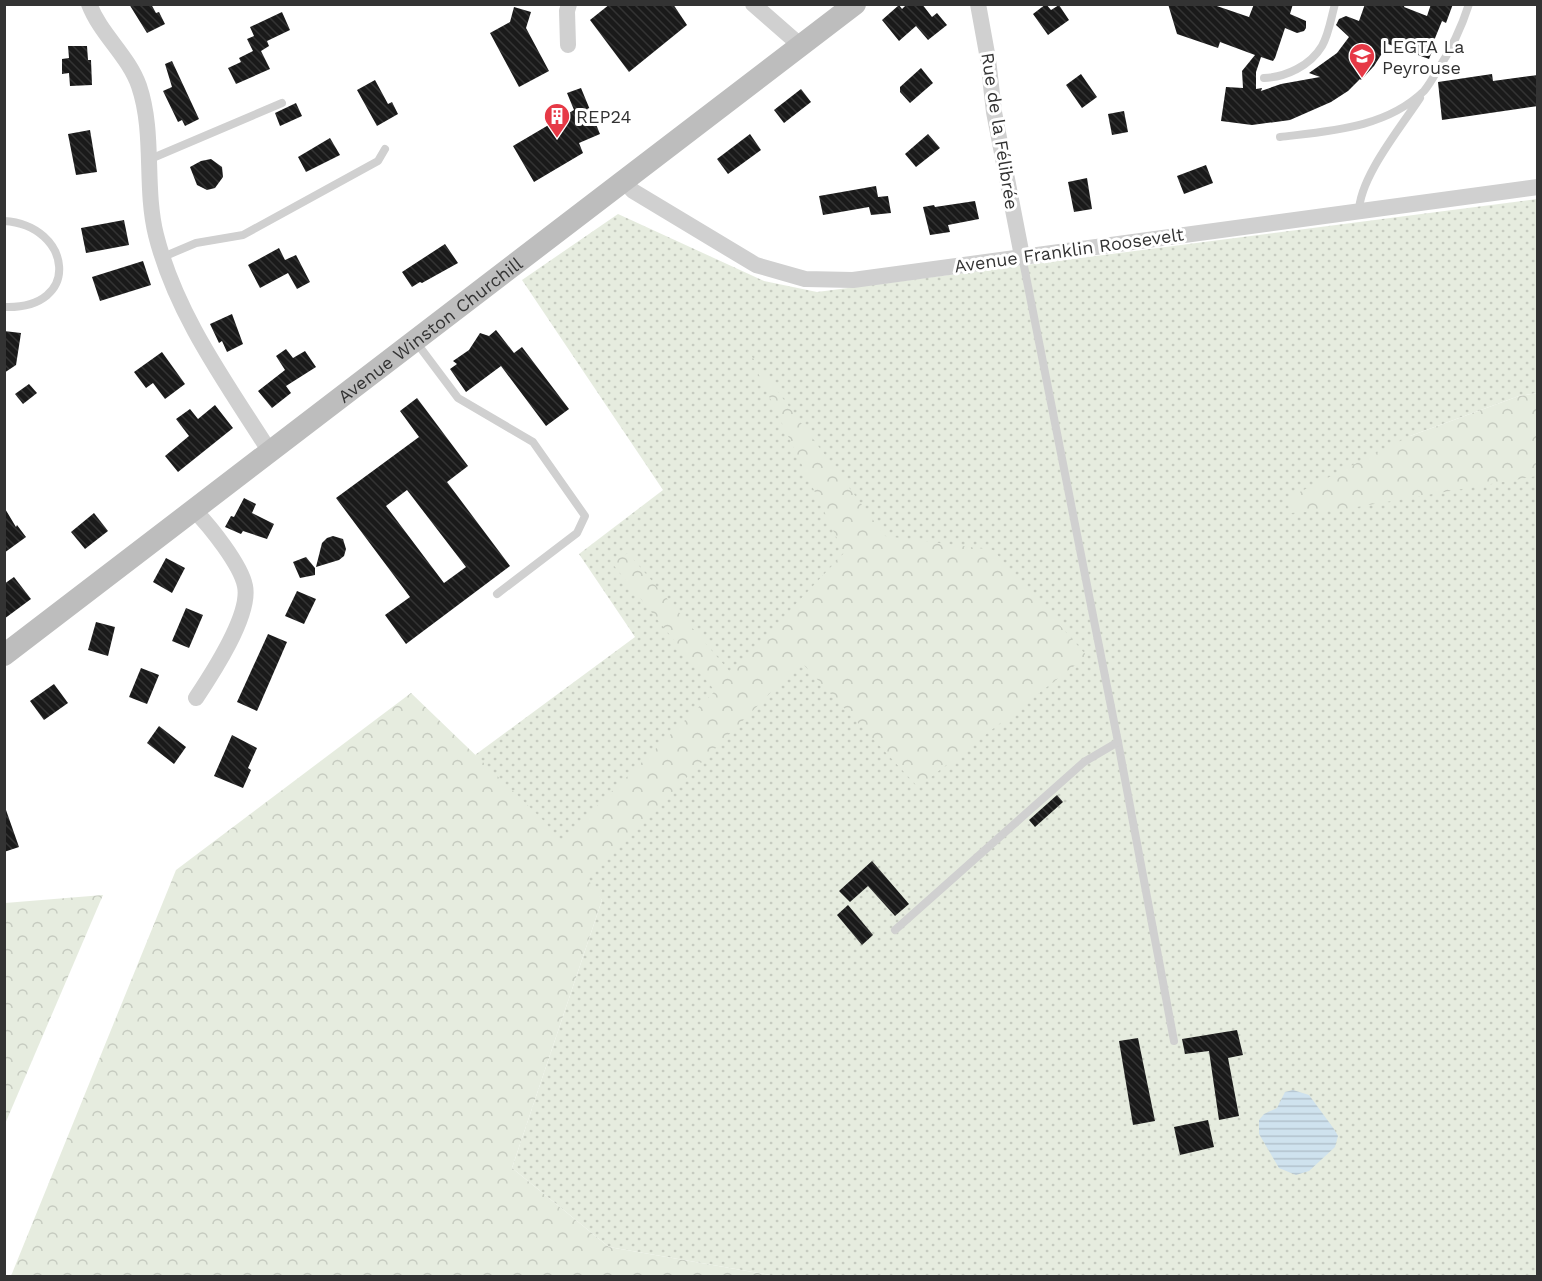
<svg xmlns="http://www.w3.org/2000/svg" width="1542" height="1281" font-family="'Work Sans',sans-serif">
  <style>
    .grass { fill: url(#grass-dots) }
    .forest { fill: url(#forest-crowns) }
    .water { fill: url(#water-rules) }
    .building { fill: url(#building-back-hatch); fill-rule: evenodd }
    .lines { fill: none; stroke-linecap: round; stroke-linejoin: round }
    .lane { stroke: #d0d0d0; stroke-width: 8 }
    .street { stroke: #d0d0d0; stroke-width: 16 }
    .secondary { stroke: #bdbdbd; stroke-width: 22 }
    .labels { text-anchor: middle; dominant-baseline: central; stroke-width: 6; stroke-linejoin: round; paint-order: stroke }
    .poi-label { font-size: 18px; fill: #333; stroke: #fff; text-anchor: start }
    .street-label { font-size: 18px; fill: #333; stroke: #fff }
  </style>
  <defs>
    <pattern id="grass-dots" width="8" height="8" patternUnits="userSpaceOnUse" patternTransform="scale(1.5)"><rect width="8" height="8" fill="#e6ecdf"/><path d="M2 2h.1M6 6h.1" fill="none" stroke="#c6cbc0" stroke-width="1.8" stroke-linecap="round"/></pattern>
    <pattern id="forest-crowns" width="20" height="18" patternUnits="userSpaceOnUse" patternTransform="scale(1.5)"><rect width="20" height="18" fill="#e6ecdf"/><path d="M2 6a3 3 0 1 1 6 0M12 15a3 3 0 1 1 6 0" fill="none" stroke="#c6cbc0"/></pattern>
    <pattern id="water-rules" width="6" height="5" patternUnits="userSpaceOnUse" patternTransform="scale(1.5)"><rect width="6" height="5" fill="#cfe2ee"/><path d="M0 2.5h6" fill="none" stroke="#b2c2cd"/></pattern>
    <pattern id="building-back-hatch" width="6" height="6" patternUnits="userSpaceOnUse" patternTransform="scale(1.5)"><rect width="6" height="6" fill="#1a1a1a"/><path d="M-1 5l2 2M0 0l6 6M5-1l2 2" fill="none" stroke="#333"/></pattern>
  </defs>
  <rect width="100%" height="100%" fill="#fff"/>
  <path class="grass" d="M1537,199V393L1519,396L1410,436L1537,476V1276H776L609,1247L512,1168L602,900L475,755L635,637L579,554L663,490L522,280L618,214L764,281L817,292Z"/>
  <g class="forest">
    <path d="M747,350L885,536L993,550L1087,656L918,787L801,662L587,878L602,900L512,1168L609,1247L776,1276H11L176,870L411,693L544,821L560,842L715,691L611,562L628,553L731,673L844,553Z"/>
    <path d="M1537,393V476L1351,508L1291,513L1286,499L1410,436L1519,396Z"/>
    <path d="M103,895L5,1124V903Z"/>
  </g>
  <path class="water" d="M1293,1090L1309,1095L1334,1129L1338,1136L1335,1147L1309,1171L1296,1175L1279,1168L1259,1134V1120L1264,1114L1277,1108L1285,1092Z"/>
  <g class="building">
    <path d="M129,4H151L156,13L159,12L165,24L147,33Z"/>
    <path d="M610,4H673L687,25L629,72L590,20Z"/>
    <path d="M907,4H922L932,17L937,13L947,25L928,40L916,26L899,41L882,20L899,5L902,9Z"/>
    <path d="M1046,4L1051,10L1059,5L1069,20L1048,35L1033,14Z"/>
    <path d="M1168,4H1211L1249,17L1254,4H1293L1290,14L1306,21V28L1304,31L1297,33L1285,28L1275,58L1273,61L1261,57L1256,72V89L1262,88L1261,91L1281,84L1320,77L1309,73L1337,53L1349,37L1336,25L1339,19L1346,16L1359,21L1365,4H1405L1404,7L1427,16L1431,4H1453L1446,23L1442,21L1431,48L1433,49L1429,59L1388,44L1374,66L1361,80L1360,79L1348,91L1331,102L1290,120L1252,125L1221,121L1226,87L1243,88L1242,71L1255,55L1220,42L1218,48L1177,34Z"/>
    <path d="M514,7L531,12L526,28L549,71L519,87L490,33L510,22Z"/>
    <path d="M282,12L290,30L267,41L269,46L261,51L270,69L236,84L228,68L241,62L239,58L253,51L247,39L254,36L250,27Z"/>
    <path d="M68,46H87L88,60H91L92,85L70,86L69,73L62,74V59L69,58Z"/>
    <path d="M172,61L199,119L185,126L182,120L178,122L163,91L172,87L165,64Z"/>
    <path d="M921,68L933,83L910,103L900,92V87Z"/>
    <path d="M1081,74L1097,97L1082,108L1066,85Z"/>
    <path d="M1492,74L1493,81L1538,75V106L1442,120L1438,82Z"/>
    <path d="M375,80L388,104L392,102L398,114L377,126L357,90Z"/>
    <path d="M581,88L600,134L579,143L583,153L534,182L513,146L574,110L567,93Z"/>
    <path d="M801,89L811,102L784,123L774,110Z"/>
    <path d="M296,103L302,116L280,126L275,113Z"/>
    <path d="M1124,111L1128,132L1112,135L1108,114Z"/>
    <path d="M90,130L97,172L76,175L68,134Z"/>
    <path d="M750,134L761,150L728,174L717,159Z"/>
    <path d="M928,134L940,148L916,167L905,154Z"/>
    <path d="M330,138L340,155L306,172L298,157Z"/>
    <path d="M211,159L222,167L223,177L215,188L207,190L197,185L190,167L201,161Z"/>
    <path d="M1206,165L1213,183L1184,194L1177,176Z"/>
    <path d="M1087,178L1092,209L1074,212L1068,182Z"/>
    <path d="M876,186L878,197L888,196L891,213L871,215L869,207L823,215L819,196Z"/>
    <path d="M975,201L979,219L948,225L950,232L930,235L923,207L934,205L935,207Z"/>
    <path d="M124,220L129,245L86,253L81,228Z"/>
    <path d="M445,244L458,263L422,283L420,282L412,287L402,272Z"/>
    <path d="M279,248L285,260L296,255L310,282L297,289L288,273L260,288L248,265Z"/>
    <path d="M143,261L151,285L100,301L92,277Z"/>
    <path d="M232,314L243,344L227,352L222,341L219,343L210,324Z"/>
    <path d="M496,330L514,353L522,347L569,409L546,426L501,366L466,392L450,369L457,364L453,361L469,350L480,333L489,336Z"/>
    <path d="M4,331L21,333L16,365L4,373Z"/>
    <path d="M286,349L293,358L305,351L316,367L286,386L291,393L272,408L258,391L285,370L276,356Z"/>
    <path d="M162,352L185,384L165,399L153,383L146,388L134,372Z"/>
    <path d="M29,384L37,393L23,404L15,394Z"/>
    <path d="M417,398L468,466L447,482L510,566L406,644L385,615L410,597L336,498L419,437L400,411ZM407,490L466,567L444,583L386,506Z"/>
    <path d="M215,405L233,428L178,472L165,456L189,436L176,419L190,409L198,419Z"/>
    <path d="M244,498L256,504L252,513L274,524L267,539L243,531L241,534L225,527L231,516L234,517Z"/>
    <path d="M4,507L16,527L17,525L26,537L4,553Z"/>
    <path d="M94,513L108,531L85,549L71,532Z"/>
    <path d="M333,536L343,539L346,549L344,556L339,560L316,567L322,543L327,538Z"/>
    <path d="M306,557L315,568V575L300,578L293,562Z"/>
    <path d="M166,558L185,568L172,593L153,582Z"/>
    <path d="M14,577L31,599L4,619V584Z"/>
    <path d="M297,591L316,599L304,624L285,616Z"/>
    <path d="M186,608L203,615L189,648L172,641Z"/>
    <path d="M96,622L115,627L108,656L88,650Z"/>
    <path d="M268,634L287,642L257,711L237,702Z"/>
    <path d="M141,668L159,675L147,704L129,697Z"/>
    <path d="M54,684L68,703L44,720L30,701Z"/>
    <path d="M159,726L186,747L174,764L147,743Z"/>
    <path d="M232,735L257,748L248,768L251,770L243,788L214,776Z"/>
    <path d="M1057,795L1063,802L1035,827L1029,820Z"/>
    <path d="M4,810H6L19,847L4,852Z"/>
    <path d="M872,861L909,904L895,916L868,886L850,902L839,891Z"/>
    <path d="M848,905L873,935L862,945L837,915Z"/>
    <path d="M1237,1030L1243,1055L1228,1058L1239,1116L1219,1120L1209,1051L1185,1054L1182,1039Z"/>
    <path d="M1138,1038L1155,1121L1133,1125L1119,1041Z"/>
    <path d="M1208,1120L1214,1147L1180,1155L1174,1127Z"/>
  </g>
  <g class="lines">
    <g class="lane">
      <path d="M1264,78C1286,77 1310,66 1322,46C1329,34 1331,18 1335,4"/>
      <path d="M1280,137C1330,131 1386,128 1424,91C1429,85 1433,78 1437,71C1451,50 1461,29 1469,4"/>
      <path d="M148,160L282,103"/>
      <path d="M1359,212C1359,178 1401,127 1420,98"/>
      <path d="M4,221C72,225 83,310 4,307"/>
      <path d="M1022,256L1118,742L1174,1041"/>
      <path d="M163,257L196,243L243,235L378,161L385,149"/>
      <path d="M416,342L458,398L533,442L585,516L577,533L497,594"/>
      <path d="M895,930L1084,762L1118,742"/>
    </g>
    <g class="street">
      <path d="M89,4C101,35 128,55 139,86C155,133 144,187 156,235C176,315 227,384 270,452"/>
      <path d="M753,4L801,46"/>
      <path d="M978,4L988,59L994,112L1022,256"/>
      <path d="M568,45L567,11L569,4"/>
      <path d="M624,181L633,191L756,265L805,279L853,280L1538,187"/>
      <path d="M194,510C210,526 241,565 245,586C251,615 212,674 196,698"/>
    </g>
    <path class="secondary" id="s1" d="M4,655L855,4"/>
  </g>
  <defs>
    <g id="school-pin" transform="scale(1.35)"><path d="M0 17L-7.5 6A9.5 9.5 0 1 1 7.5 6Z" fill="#e63946" stroke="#fff"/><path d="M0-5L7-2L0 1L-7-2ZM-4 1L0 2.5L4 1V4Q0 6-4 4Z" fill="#fff"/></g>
    <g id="building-pin" transform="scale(1.35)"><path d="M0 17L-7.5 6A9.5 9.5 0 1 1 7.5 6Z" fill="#e63946" stroke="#fff"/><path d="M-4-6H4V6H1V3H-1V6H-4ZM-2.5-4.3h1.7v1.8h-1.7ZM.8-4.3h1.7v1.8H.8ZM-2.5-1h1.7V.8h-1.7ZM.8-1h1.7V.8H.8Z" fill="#fff"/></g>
  </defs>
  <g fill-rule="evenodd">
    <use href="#school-pin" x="1362" y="56"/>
    <use href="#building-pin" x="557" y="116"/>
  </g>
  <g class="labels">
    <g class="poi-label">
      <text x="1382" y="46">LEGTA La<tspan x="1382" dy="21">Peyrouse</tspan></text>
      <text x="576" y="116">REP24</text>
    </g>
    <g class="street-label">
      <text transform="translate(1000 131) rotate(81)">Rue de la Félibrée</text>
      <text transform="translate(1069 250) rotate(-8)">Avenue Franklin Roosevelt</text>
      <text stroke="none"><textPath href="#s1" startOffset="536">Avenue Winston Churchill</textPath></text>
    </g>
  </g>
  <rect width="1542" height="1281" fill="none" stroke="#333333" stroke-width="12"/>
</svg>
